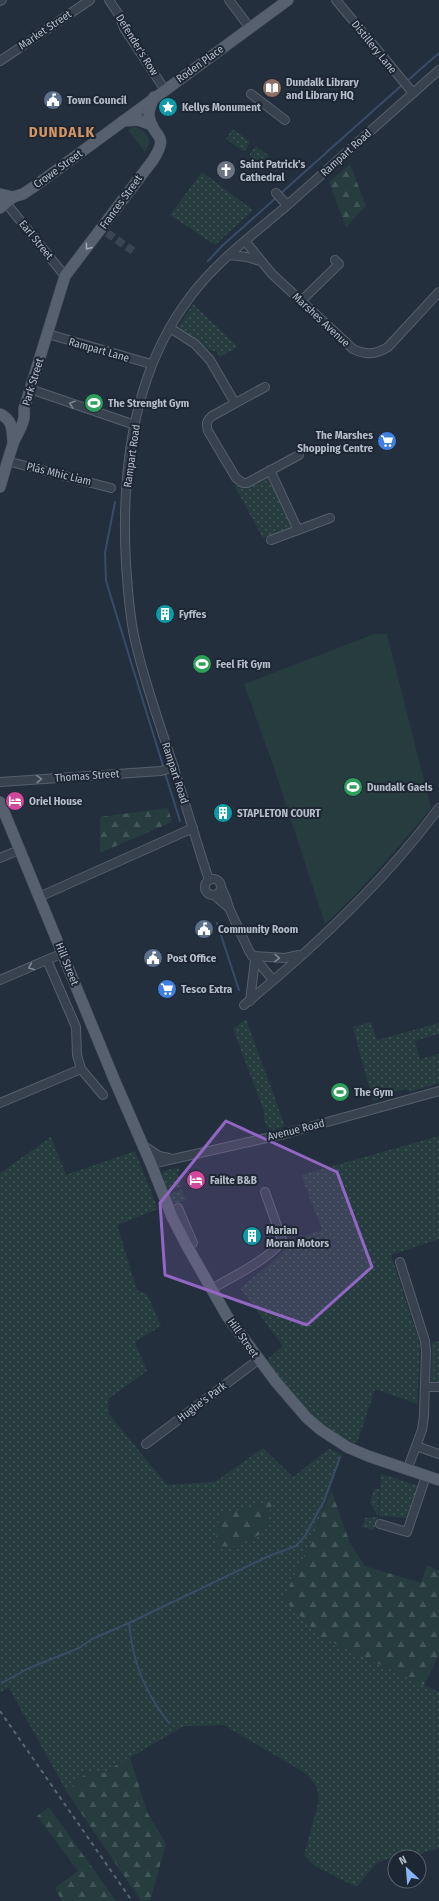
<svg xmlns="http://www.w3.org/2000/svg" width="439" height="1901" font-family="'Fira Sans Condensed',sans-serif">
  <style>
    .grass { fill: url(#grass-dots) }
    .forest { fill: url(#forest-firs) }
    .garden { fill: #263c3f }
    .lines { fill: none; stroke-linecap: round; stroke-linejoin: round }
    .stream { stroke: #394c67; stroke-width: 2 }
    .minor-tunnel { stroke: #3a4453; stroke-width: 8; stroke-dasharray: 8 4; stroke-linecap: butt }
    .minor-casing { stroke: #565f6c; stroke-width: 10 }
    .major-casing { stroke: #414a57; stroke-width: 12 }
    .minor { stroke: #38414e; stroke-width: 8 }
    .major { stroke: #56606e; stroke-width: 11 }
    .rail { stroke: #5a6575; stroke-width: 2; stroke-dasharray: 4 4; stroke-linecap: butt }
    .oneway { stroke: #a1aab7 }
    .oneway2 { stroke: #7c8592 }
    .marked { fill: #9266c3; fill-opacity: 0.2; stroke: #9266c3; stroke-width: 3; stroke-linejoin: round }
    .labels { text-anchor: middle; dominant-baseline: central; stroke-width: 4; stroke-linejoin: round; paint-order: stroke }
    .street-label { font-size: 11px; fill: #b4bcc9; stroke: #1d2633 }
    .poi-label { font-size: 11px; font-weight: bold; fill: #b4bcc9; stroke: #1d2633; text-anchor: start }
    .district-label { font-size: 15px; font-weight: bold; letter-spacing: 1px; fill: #d59563; stroke: #1d2633 }
  </style>
  <defs>
    <pattern id="grass-dots" width="8" height="8" patternUnits="userSpaceOnUse"><rect width="8" height="8" fill="#263c3f"/><path d="M2 2h.1M6 6h.1" fill="none" stroke="#435659" stroke-width="1.8" stroke-linecap="round"/></pattern>
    <pattern id="forest-firs" width="22" height="20" patternUnits="userSpaceOnUse"><rect width="22" height="20" fill="#263c3f"/><path d="M5 1l3.5 6h-7zM16 11l3.5 6h-7z" fill="#435659"/></pattern>
  </defs>
  <rect width="100%" height="100%" fill="#242f3e"/>
  <g class="grass">
    <path d="M232,130H234L250,142L245,151H243L226,139Z"/>
    <path d="M256,146L269,156L262,165L250,156V153Z"/>
    <path d="M202,172L253,210L215,245L170,215Z"/>
    <path d="M193,304L238,347L220,357L216,351H211L181,329L179,326Z"/>
    <path d="M268,477L271,479L291,521V526L289,530L263,538L234,485L244,487Z"/>
    <path d="M246,1019L285,1126L273,1130C264,1127 264,1119 264,1111L233,1029Z"/>
    <path d="M371,1022L377,1040L439,1023V1034L415,1041L420,1059L439,1054V1083L412,1091L405,1089L383,1095L379,1100L373,1101L353,1027Z"/>
    <path d="M439,1136V1239L391,1255L420,1344L417,1404L375,1389L357,1443C326,1438 285,1385 266,1361L283,1346L240,1288L269,1265L294,1240L322,1230L301,1175Z"/>
    <path d="M51,1137L66,1175L135,1151L158,1209L117,1225L137,1290L147,1294L161,1326L135,1342L147,1371L108,1399L109,1414L167,1485L215,1482L263,1448L293,1477L329,1449L342,1455L312,1540L283,1599L321,1637L439,1692V1848L420,1854L390,1858L377,1863L356,1887L315,1866L304,1855L319,1801L317,1788L307,1774L224,1725L184,1726L100,1775L88,1771L67,1792L9,1688L0,1692V1173Z"/>
    <path d="M179,1167L180,1171L177,1172L182,1186L168,1191L162,1174L164,1171Z"/>
    <path d="M181,1189L187,1200L173,1204L169,1194Z"/>
    <path d="M439,1341V1383L431,1384L432,1343Z"/>
    <path d="M381,1474L419,1486L409,1518L379,1516Z"/>
    <path d="M374,1489H379L378,1516L370,1503Z"/>
    <path d="M378,1517L376,1526L373,1530L362,1527L365,1518Z"/>
  </g>
  <g class="forest">
    <path d="M350,164L366,206L346,227L329,182Z"/>
    <path d="M168,808L172,822L100,853V817Z"/>
    <path d="M331,1490L350,1543L365,1566L421,1583L427,1565L439,1571V1655L424,1685L321,1637L283,1599L312,1540Z"/>
    <path d="M273,1501L263,1533L237,1546L214,1547L220,1515Z"/>
    <path d="M130,1757L147,1812L166,1844L150,1901H141L67,1792L88,1771L100,1775Z"/>
    <path d="M49,1807L116,1901H62L55,1888L78,1871L37,1816Z"/>
  </g>
  <g class="garden">
    <path d="M133,127C143,127 148,134 150,143L145,152L128,130Z"/>
    <path d="M374,634H387L431,808C397,849 364,888 325,924L273,765L244,684Z"/>
  </g>
  <g class="lines">
    <g class="stream">
      <path d="M406,82L439,53"/>
      <path d="M280,194L402,85"/>
      <path d="M208,261L222,246L277,197"/>
      <path d="M115,502L105,553L106,581L164,769"/>
      <path d="M165,773L180,821"/>
      <path d="M217,923L239,990"/>
      <path d="M129,1623C133,1663 144,1691 169,1723"/>
      <path d="M2,1683L27,1669L79,1648L92,1639L129,1623L269,1556L296,1546L305,1536L324,1501L340,1457"/>
    </g>
    <path class="minor-tunnel" d="M107,233L133,251"/>
    <g class="minor-casing">
      <g id="minor">
        <path d="M109,0L119,15L124,28L165,90"/>
        <path d="M229,0L250,28"/>
        <path d="M336,0L413,93"/>
        <path d="M0,1L2,0"/>
        <path d="M0,61L90,0"/>
        <path d="M251,94L285,120"/>
        <path d="M276,193L287,205"/>
        <path d="M6,203L65,276"/>
        <path d="M245,241L272,274L353,349C366,355 375,355 388,347L439,292"/>
        <path d="M230,255L247,257L260,261"/>
        <path d="M301,301L339,264L335,260"/>
        <path d="M170,328L195,344L210,360L235,403"/>
        <path d="M48,334L151,364"/>
        <path d="M265,387L212,416C206,421 206,424 208,431L236,478L243,483H247L299,455"/>
        <path d="M30,389L135,425"/>
        <path d="M7,461L111,488"/>
        <path d="M270,470L298,530"/>
        <path d="M271,540L330,518"/>
        <path d="M0,782L161,771L174,767"/>
        <path d="M0,858L19,850"/>
        <circle cx="213" cy="887" r="8"/>
        <path d="M209,880C196,841 185,802 172,762C159,722 144,681 135,640C129,615 128,589 126,564C121,473 133,372 190,297C215,263 251,236 283,209C335,163 387,116 439,70"/>
        <path d="M221,887L226,898L229,908"/>
        <path d="M214,895L229,908L249,951L273,980"/>
        <path d="M39,897L193,828"/>
        <path d="M252,956L285,958L299,955"/>
        <path d="M47,960L76,1027L77,1055L81,1069L103,1095"/>
        <path d="M0,980L63,953"/>
        <path d="M250,1001L255,960"/>
        <path d="M244,1005C315,947 384,882 439,808"/>
        <path d="M0,1103L81,1069"/>
        <path d="M144,1146L159,1156L169,1158"/>
        <path d="M151,1164L284,1134L439,1091"/>
        <path d="M178,1208L193,1243L187,1246"/>
        <path d="M400,1262L425,1341L426,1351L424,1416L422,1430L407,1470"/>
        <path d="M211,1289C229,1279 273,1257 282,1240L265,1192"/>
        <path d="M425,1387H439"/>
        <path d="M146,1444L258,1360"/>
        <path d="M416,1446L439,1454"/>
        <path d="M380,1524L407,1532L426,1476"/>
      </g>
    </g>
    <g class="major-casing">
      <g id="major">
        <path d="M123,121L138,120L152,125"/>
        <path d="M0,194L13,197"/>
        <path d="M0,208L13,197L23,194L35,186L288,0"/>
        <path d="M0,414C13,420 12,430 13,442"/>
        <path d="M0,487C4,473 8,459 13,444C17,432 26,424 24,409L65,276L153,160C171,132 152,139 149,116C148,110 152,103 154,97"/>
        <path d="M0,802L114,1079L151,1164L172,1217L187,1246L227,1316L276,1382L307,1418L321,1430L347,1447L368,1456L439,1480"/>
      </g>
    </g>
    <use href="#minor" class="minor"/>
    <use href="#major" class="major"/>
    <path class="rail" d="M0,1711L132,1901"/>
  </g>
  <defs><path id="oneway-chevron" d="M-2-3.5L2.5 0L-2 3.5" fill="none" stroke-width="1.6" stroke-linecap="round" stroke-linejoin="round"/></defs>
  <use class="oneway" href="#oneway-chevron" transform="translate(88 247) rotate(127)"/>
  <g class="oneway2">
    <use href="#oneway-chevron" transform="translate(72 404) rotate(-161)"/>
    <use href="#oneway-chevron" transform="translate(39 779) rotate(-2)"/>
    <use href="#oneway-chevron" transform="translate(277 958) rotate(1)"/>
    <use href="#oneway-chevron" transform="translate(31 967) rotate(157)"/>
  </g>
  <path class="marked" d="M226,1121L337,1172L372,1267L307,1325L165,1275L160,1203Z"/>
  <defs>
    <g id="library-disc" transform="scale(1)"><circle r="9.5" fill="#8d6e63" stroke="#1d2633"/><path d="M-6-4Q-3-5.5-.7-3.5V5Q-3 3-6 4ZM6-4Q3-5.5 .7-3.5V5Q3 3 6 4Z" fill="#fff"/></g>
    <g id="civic-disc" transform="scale(1)"><circle r="9.5" fill="#5c6f8a" stroke="#1d2633"/><path d="M-.6-6.5H3V-4.5H.6V-3L4-1V1h2V6H-6V1h2V-1L-.6-3ZM-1.2 2.5V6h2.4V2.5Z" fill="#fff"/></g>
    <g id="sight-disc" transform="scale(1)"><circle r="9.5" fill="#0f9aa8" stroke="#1d2633"/><path d="M0-6L1.8-2.2L6-1.7L2.9 1.2L3.7 5.4L0 3.3L-3.7 5.4L-2.9 1.2L-6-1.7L-1.8-2.2Z" fill="#fff"/></g>
    <g id="church-disc" transform="scale(1)"><circle r="9.5" fill="#6b7280" stroke="#1d2633"/><path d="M-1.2-6h2.4v3.5h3.3v2.4h-3.3V6h-2.4V-.1h-3.3v-2.4h3.3Z" fill="#fff"/></g>
    <g id="stadium-disc" transform="scale(1)"><circle r="9.5" fill="#2e9e5b" stroke="#1d2633"/><path d="M0-5a6.5 5 0 1 0 0 10a6.5 5 0 1 0 0-10ZM-3.5-1.8h7v3.6h-7Z" fill="#fff"/></g>
    <g id="supermarket-disc" transform="scale(1)"><circle r="9.5" fill="#3f7fe0" stroke="#1d2633"/><path d="M-6-5.5h2.5l.6 2H6L4.5 2H-2.5L-4.4-4H-6ZM-1.5 3.2a1.3 1.3 0 1 0 .1 0ZM3 3.2a1.3 1.3 0 1 0 .1 0Z" fill="#fff"/></g>
    <g id="building-disc" transform="scale(1)"><circle r="9.5" fill="#0f9aa8" stroke="#1d2633"/><path d="M-4-6H4V6H1V3H-1V6H-4ZM-2.5-4.3h1.7v1.8h-1.7ZM.8-4.3h1.7v1.8H.8ZM-2.5-1h1.7V.8h-1.7ZM.8-1h1.7V.8H.8Z" fill="#fff"/></g>
    <g id="hotel-disc" transform="scale(1)"><circle r="9.5" fill="#d1479c" stroke="#1d2633"/><path d="M-6-4.5h1.5V1H6V5H4.5V3h-9V5H-6ZM-4 0a1.8 1.8 0 1 1 3.6 0ZM.5 0V-2.5h3Q6-2.5 6 0Z" fill="#fff"/></g>
  </defs>
  <g fill-rule="evenodd">
    <use href="#library-disc" x="272" y="88"/>
    <use href="#civic-disc" x="53" y="100"/>
    <use href="#sight-disc" x="168" y="107"/>
    <use href="#church-disc" x="226" y="170"/>
    <use href="#stadium-disc" x="94" y="403"/>
    <use href="#supermarket-disc" x="387" y="441"/>
    <use href="#building-disc" x="165" y="614"/>
    <use href="#stadium-disc" x="202" y="664"/>
    <use href="#stadium-disc" x="353" y="787"/>
    <use href="#hotel-disc" x="15" y="801"/>
    <use href="#building-disc" x="223" y="813"/>
    <use href="#civic-disc" x="204" y="929"/>
    <use href="#civic-disc" x="153" y="958"/>
    <use href="#supermarket-disc" x="167" y="989"/>
    <use href="#stadium-disc" x="340" y="1092"/>
    <use href="#hotel-disc" x="196" y="1180"/>
    <use href="#building-disc" x="252" y="1236"/>
  </g>
  <g class="labels">
    <g class="street-label">
      <text transform="translate(45 30) rotate(-34)">Market Street</text>
      <text transform="translate(137 45) rotate(58)">Defender's Row</text>
      <text transform="translate(374 47) rotate(51)">Distillery Lane</text>
      <text transform="translate(200 64) rotate(-36)">Roden Place</text>
      <text transform="translate(346 153) rotate(-42)">Rampart Road</text>
      <text transform="translate(58 169) rotate(-36)">Crowe Street</text>
      <text transform="translate(121 202) rotate(-54)">Frances Street</text>
      <text transform="translate(36 240) rotate(51)">Earl Street</text>
      <text transform="translate(321 320) rotate(43)">Marshes Avenue</text>
      <text transform="translate(99 350) rotate(16)">Rampart Lane</text>
      <text transform="translate(33 382) rotate(-73)">Park Street</text>
      <text transform="translate(132 456) rotate(-82)">Rampart Road</text>
      <text transform="translate(59 474) rotate(14)">Plás Mhic Liam</text>
      <text transform="translate(175 773) rotate(72)">Rampart Road</text>
      <text transform="translate(87 776) rotate(-4)">Thomas Street</text>
      <text transform="translate(67 964) rotate(68)">Hill Street</text>
      <text transform="translate(296 1130) rotate(-14)">Avenue Road</text>
      <text transform="translate(243 1338) rotate(55)">Hill Street</text>
      <text transform="translate(202 1402) rotate(-37)">Hughe's Park</text>
    </g>
    <g class="poi-label">
      <text x="286" y="82">Dundalk Library<tspan x="286" dy="13">and Library HQ</tspan></text>
      <text x="67" y="100">Town Council</text>
      <text x="182" y="107">Kellys Monument</text>
      <text x="240" y="164">Saint Patrick's<tspan x="240" dy="13">Cathedral</tspan></text>
      <text x="108" y="403">The Strenght Gym</text>
      <text x="373" y="435" text-anchor="end">The Marshes<tspan x="373" dy="13">Shopping Centre</tspan></text>
      <text x="179" y="614">Fyffes</text>
      <text x="216" y="664">Feel Fit Gym</text>
      <text x="367" y="787">Dundalk Gaels</text>
      <text x="29" y="801">Oriel House</text>
      <text x="237" y="813">STAPLETON COURT</text>
      <text x="218" y="929">Community Room</text>
      <text x="167" y="958">Post Office</text>
      <text x="181" y="989">Tesco Extra</text>
      <text x="354" y="1092">The Gym</text>
      <text x="210" y="1180">Failte B&amp;B</text>
      <text x="266" y="1230">Marian<tspan x="266" dy="13">Moran Motors</tspan></text>
    </g>
    <g class="district-label">
      <text x="62" y="132">DUNDALK</text>
    </g>
  </g>
  <g transform="translate(407 1869) rotate(334)"><circle r="19" fill="#1d2633" stroke="#59626f"/>
  <path d="M0-3L7 15L0 10L-7 15Z" fill="#8ab4f8"/>
  <text y="-6" font-size="11" font-weight="bold" text-anchor="middle" fill="#b4bcc9">N</text>
  </g>
</svg>
